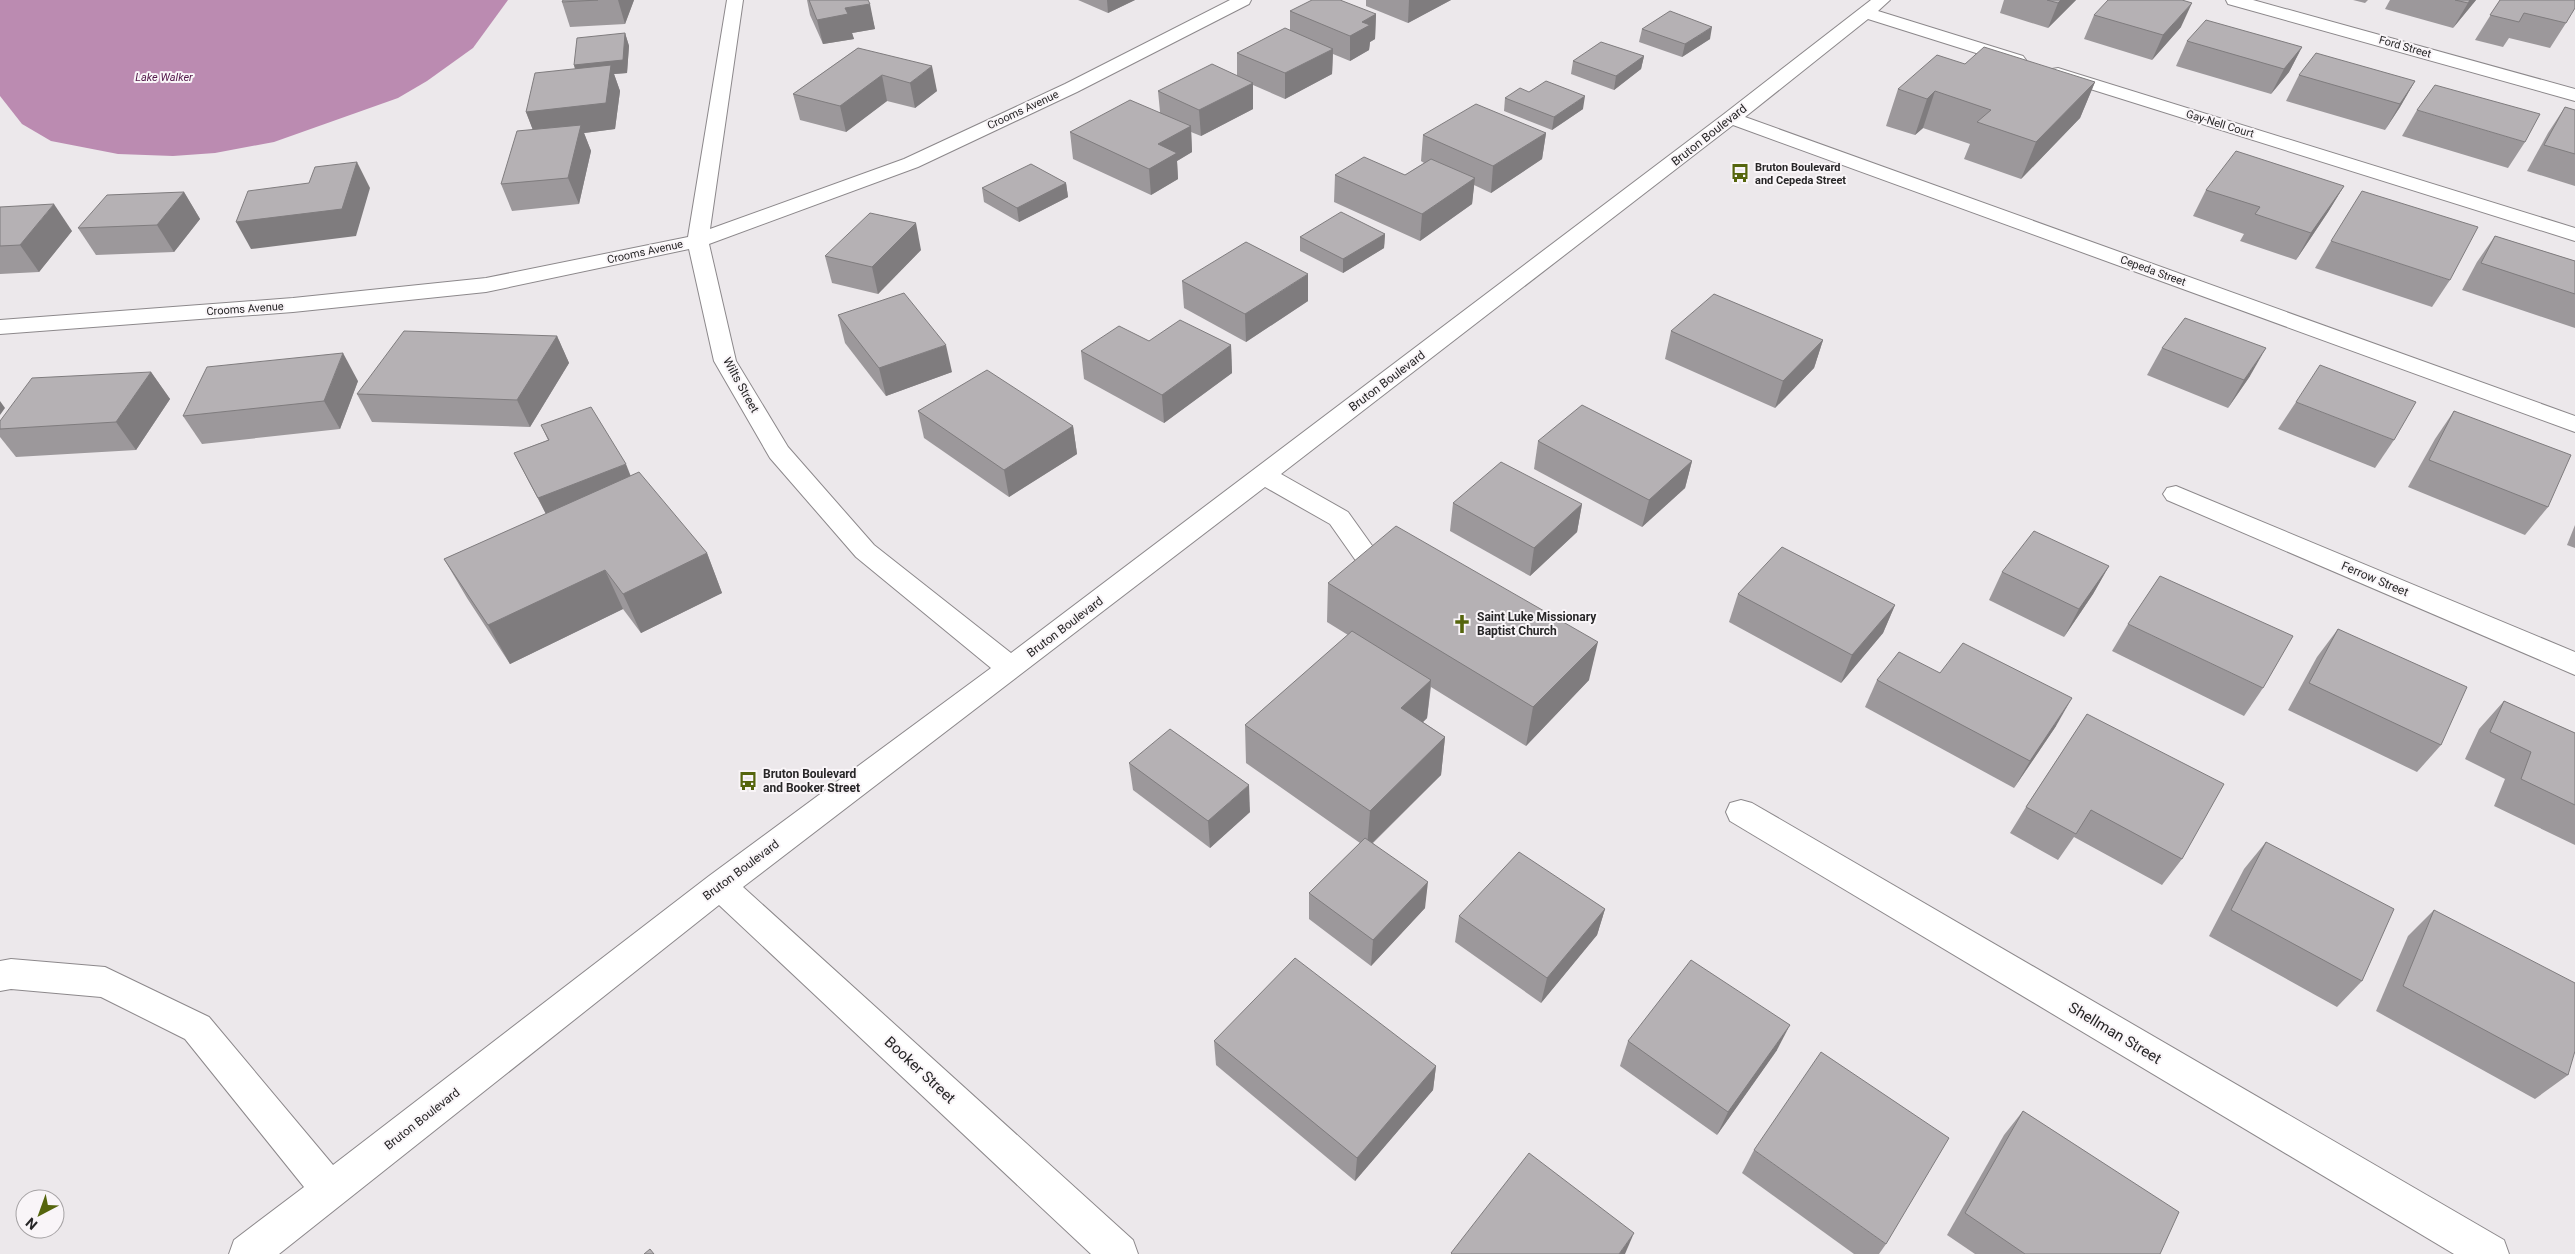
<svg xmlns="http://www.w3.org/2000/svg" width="2575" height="1254" font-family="Roboto,sans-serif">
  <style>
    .water { fill: #bb8bb1 }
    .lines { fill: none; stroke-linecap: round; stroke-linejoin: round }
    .minor-casing { stroke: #8c888b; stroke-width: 2 }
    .minor { fill: #fff; fill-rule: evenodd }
    .wall { fill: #9c989b }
    .shaded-wall { fill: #7f7c7e }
    .building { fill: #b5b1b4; stroke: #7f7c7e }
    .labels { text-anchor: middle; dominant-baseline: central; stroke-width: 4; stroke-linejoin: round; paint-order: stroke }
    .far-street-label { font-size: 11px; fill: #272627; stroke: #f9f5f8 }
    .far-water-label { font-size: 11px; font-style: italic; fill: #511648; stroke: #f9f5f8 }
    .far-poi-label { font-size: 11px; font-weight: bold; fill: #272627; stroke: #f9f5f8; text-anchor: start }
    .street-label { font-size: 12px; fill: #272627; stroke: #f9f5f8 }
    .poi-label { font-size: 12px; font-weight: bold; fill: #272627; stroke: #f9f5f8; text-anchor: start }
    .near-street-label { font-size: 15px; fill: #272627; stroke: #f9f5f8 }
  </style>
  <rect width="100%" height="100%" fill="#ece8eb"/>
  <path class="water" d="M0,0H508L473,48L427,81L398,98L274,142L215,153L173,156L118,154L51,141L22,124L0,96Z"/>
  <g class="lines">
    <g class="minor-casing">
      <g id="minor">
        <path d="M727,0H743L710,229L904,159L1065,84L1230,0H1251L1249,4L1077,92L918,167L709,244L736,361L788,447L874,545L1011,653L1724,114L1871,0H1890L1878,11L2023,56L2026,60L2023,64H2011L1868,19L1745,117L2575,416V432L1733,125L1281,474L1348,512L1383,561L1379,568L1370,570L1361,568L1330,524L1265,487L743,887L1133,1240L1138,1254H1091L719,905L279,1254H229L234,1240L304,1187L185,1039L101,997L11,989L0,991V961L11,959L105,967L209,1017L333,1165L709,876L991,668L856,557L770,458L714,361L689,249L486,292L293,312L0,334V320L293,298L486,278L688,237Z"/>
        <path d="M2226,0H2253L2575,89V101L2228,4Z"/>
        <path d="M2058,68L2575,228V241L2052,77L2049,73L2052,69Z"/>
        <path d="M2176,486L2575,652V675L2167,500L2163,494L2167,488Z"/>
        <path d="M1741,800L1752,803L2504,1240L2509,1254H2454L1730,821L1726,812L1730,803Z"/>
      </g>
    </g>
    <use href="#minor" class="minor"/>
  </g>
  <g class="wall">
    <path d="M563,0H634L625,24L570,27L562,2Z"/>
    <path d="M807,0H868L875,29L852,33L854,39L823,44L810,15Z"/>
    <path d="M1078,0H1135L1108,13Z"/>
    <path d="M1366,0H1451L1408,23L1366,6Z"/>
    <path d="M2004,0H2076L2048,28L2000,13Z"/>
    <path d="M2353,0H2368L2365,3Z"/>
    <path d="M2390,0H2476L2453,28L2385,9Z"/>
    <path d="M2500,0L2566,23L2550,48L2509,38L2503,47L2475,40Z"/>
    <path d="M1290,11L1376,14L1375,39L1370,42L1369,50L1350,61L1333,54L1332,74L1285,99L1253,85V109L1201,136L1191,132L1192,152L1177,161L1178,179L1151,195L1073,159L1070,132L1160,112L1158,91L1237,76V53L1290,30Z"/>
    <path d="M2094,15L2181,27L2152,60L2084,39Z"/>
    <path d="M1642,29L1710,39L1682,57L1639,42Z"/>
    <path d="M625,33L629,46L627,73L614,74L620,91L615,129L584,133L591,151L579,204L512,211L501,184L533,130L526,112L575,69L574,65Z"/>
    <path d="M2187,41L2302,47L2289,72L2271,94L2176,66Z"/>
    <path d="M858,48L937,91L915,108L887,101L846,132L800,120L793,94Z"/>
    <path d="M1644,56L1641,69L1614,90L1571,74L1573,61Z"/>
    <path d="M1965,64L2095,82L2080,118L2021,179L1964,159L1970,144L1923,128L1915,135L1886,126L1898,89Z"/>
    <path d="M2299,75L2415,81L2400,107L2385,130L2286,101Z"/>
    <path d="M1529,92L1583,109L1552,130L1504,111L1505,98Z"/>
    <path d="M2565,107L2575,110V186L2527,171L2548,133Z"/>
    <path d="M2417,110L2525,142L2508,168L2402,136Z"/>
    <path d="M1546,133L1542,159L1491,193L1474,185L1472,204L1420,241L1334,202L1335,175H1405L1424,163L1421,161L1423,135Z"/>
    <path d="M1066,183L1068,197L1019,222L984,202L982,188Z"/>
    <path d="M2344,186L2328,212L2296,260L2240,241L2244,234L2193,216L2206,190Z"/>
    <path d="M184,192L200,219L174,252L96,255L78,228Z"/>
    <path d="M0,207L72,231L39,272L0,274Z"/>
    <path d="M1385,234L1384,248L1343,273L1300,251V237Z"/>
    <path d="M2495,236L2575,261V328L2462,290L2477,262Z"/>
    <path d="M2331,241L2450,280L2432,307L2315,268Z"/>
    <path d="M921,250L878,294L832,283L825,256Z"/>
    <path d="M1182,281L1308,301L1246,342L1184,308Z"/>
    <path d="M838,315L952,372L886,396L845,343Z"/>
    <path d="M1671,331L1823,340L1814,368L1775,408L1665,359Z"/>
    <path d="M557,336L569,363L530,427L372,422L357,394Z"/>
    <path d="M1149,341L1231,345L1232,373L1164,423L1084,379L1081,351Z"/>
    <path d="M2162,348L2250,376L2228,408L2147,375Z"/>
    <path d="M151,372L170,399L136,450L16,457L0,437V421Z"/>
    <path d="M358,381L340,429L202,444L183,416Z"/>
    <path d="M2296,402L2394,440L2375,468L2278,429Z"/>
    <path d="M918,411L1073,426L1077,454L1009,497L924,438Z"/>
    <path d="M2454,411L2548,507L2525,535L2408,487L2435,439Z"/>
    <path d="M541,425L631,476L707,553L722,593L641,633L623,609L510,664L467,598L444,559L546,514L528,480L514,453L548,440Z"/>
    <path d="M1538,441L1692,461L1685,488L1642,527L1534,469Z"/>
    <path d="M1453,503L1582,504L1577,532L1530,576L1450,531Z"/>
    <path d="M2575,525V548L2567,545Z"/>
    <path d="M2109,566L2093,594L2064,637L1989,600L2002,572Z"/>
    <path d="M1328,583L1589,680L1526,746L1431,687L1427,718L1423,722L1445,737L1441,775L1373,843L1425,908L1371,966L1309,919V893L1360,843L1246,763L1245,725L1348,635L1327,622Z"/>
    <path d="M1738,594L1895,605L1883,633L1841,683L1729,622Z"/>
    <path d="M2128,624L2263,688L2244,716L2112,651Z"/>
    <path d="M2338,629L2441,745L2417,772L2288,710L2317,657Z"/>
    <path d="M1940,673L2056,726L2014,788L1865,707L1877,680Z"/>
    <path d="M2504,701L2575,733V845L2494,806L2505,779L2465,759L2479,729Z"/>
    <path d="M2087,714L2182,859L2162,885L2074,837L2058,860L2010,833L2026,807Z"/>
    <path d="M1129,763L1250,812L1210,848L1133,790Z"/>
    <path d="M2266,842L2362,981L2337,1007L2209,936L2244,869Z"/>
    <path d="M1605,909L1597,935L1541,1003L1455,942L1459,916Z"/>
    <path d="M2434,910L2568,1075L2535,1099L2376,1011L2408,936Z"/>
    <path d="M1214,1041L1436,1066L1433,1090L1355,1181L1216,1065Z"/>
    <path d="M1628,1041L1777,1050L1717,1135L1620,1066Z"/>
    <path d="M2023,1111L2160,1254H1975L1947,1235L2004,1135Z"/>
    <path d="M1754,1150L1886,1244L1879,1254H1854L1742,1173Z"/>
  </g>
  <g class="shaded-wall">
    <path d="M618,0H634L625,24Z"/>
    <path d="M1107,0H1135L1108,13Z"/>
    <path d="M1409,0H1451L1408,23Z"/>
    <path d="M2061,0H2076L2048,28L2058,3Z"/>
    <path d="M2470,0H2476L2453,28L2468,3Z"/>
    <path d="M2192,3L2181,27L2152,60L2163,35Z"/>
    <path d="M870,4L875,29L852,33L854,39L823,44L817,20L845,8Z"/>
    <path d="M1376,14L1375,39L1370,42L1369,50L1350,61V36L1362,22Z"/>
    <path d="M1712,27L1710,39L1682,57L1685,44Z"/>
    <path d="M625,33L629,46L627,73L614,74L620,91L615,129L584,133L591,151L579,204L568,178L536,138L526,112L578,78L574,65Z"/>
    <path d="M2302,47L2289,72L2271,94L2284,69Z"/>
    <path d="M1333,49L1332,74L1285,99V73Z"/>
    <path d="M1644,56L1641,69L1614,90L1616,76Z"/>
    <path d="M932,66L937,91L915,108L910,83Z"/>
    <path d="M882,75L887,101L846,132L840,106Z"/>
    <path d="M2415,81L2400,107L2385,130L2400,104Z"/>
    <path d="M2095,82L2080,118L2021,179L2036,142Z"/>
    <path d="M1253,83V109L1201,136L1199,110Z"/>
    <path d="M1935,91L1923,128L1915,135L1927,99Z"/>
    <path d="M1585,96L1583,109L1552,130L1554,117Z"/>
    <path d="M1191,126L1192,152L1177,161L1178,179L1151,195L1149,169L1158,144Z"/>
    <path d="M1546,133L1542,159L1491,193L1493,166Z"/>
    <path d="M357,162L370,188L356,236L251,249L236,222Z"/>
    <path d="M1475,178L1472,204L1420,241L1422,214Z"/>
    <path d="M1066,183L1068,197L1019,222L1017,208Z"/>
    <path d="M2344,186L2328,212L2296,260L2311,233Z"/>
    <path d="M184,192L200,219L174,252L157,225Z"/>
    <path d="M54,204L72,231L39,272L20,245Z"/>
    <path d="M916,223L921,250L878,294L872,267Z"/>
    <path d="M1385,234L1384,248L1343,273V259Z"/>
    <path d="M1308,274V301L1246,342L1245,314Z"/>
    <path d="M557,336L569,363L530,427L517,400Z"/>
    <path d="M1823,340L1814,368L1775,408L1783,381Z"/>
    <path d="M946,345L952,372L886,396L879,368Z"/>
    <path d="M1231,345L1232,373L1164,423L1162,395Z"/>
    <path d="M2266,348L2250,376L2228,408L2244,380Z"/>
    <path d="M343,353L358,381L340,429L324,401Z"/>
    <path d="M151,372L170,399L136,450L116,422Z"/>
    <path d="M0,401L5,408L0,415Z"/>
    <path d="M1073,426L1077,454L1009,497L1004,470Z"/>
    <path d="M1692,461L1685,488L1642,527L1649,500Z"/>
    <path d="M626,464L637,492L552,526L538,498Z"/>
    <path d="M1582,504L1577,532L1530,576L1534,548Z"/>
    <path d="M707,553L722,593L641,633L623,594Z"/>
    <path d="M2109,566L2093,594L2064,637L2079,609Z"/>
    <path d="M605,570L623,609L510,664L488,625Z"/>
    <path d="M1895,605L1883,633L1841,683L1852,655Z"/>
    <path d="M1598,642L1589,680L1526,746L1533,707Z"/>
    <path d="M1431,680L1427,718L1398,747L1401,708Z"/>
    <path d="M2072,698L2056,726L2014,788L2030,761Z"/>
    <path d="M1445,737L1441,775L1367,848L1370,811Z"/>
    <path d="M1249,785L1250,812L1210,848L1208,821Z"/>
    <path d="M1428,882L1425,908L1371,966L1373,940Z"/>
    <path d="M1605,909L1597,935L1541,1003L1547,978Z"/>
    <path d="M1790,1025L1777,1050L1717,1135L1728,1112Z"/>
    <path d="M1436,1066L1433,1090L1355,1181L1357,1158Z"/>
    <path d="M1634,1233L1625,1254H1619Z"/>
  </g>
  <g class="building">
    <path d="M563,0H598L562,2Z"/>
    <path d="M809,0H868L870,4L845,8L848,14L817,20Z"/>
    <path d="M1312,0H1340L1376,14L1362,22L1370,25L1350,36L1290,11Z"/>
    <path d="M2047,0H2061L2058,3Z"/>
    <path d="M2108,0H2182L2192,3L2163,35L2094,15Z"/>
    <path d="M2455,0H2470L2468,3Z"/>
    <path d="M2500,0H2575V8L2566,23L2524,13L2519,22L2490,15Z"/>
    <path d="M1670,11L1712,27L1685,44L1642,29Z"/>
    <path d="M2206,20L2302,47L2284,69L2187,41Z"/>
    <path d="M1285,28L1333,49L1285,73L1237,53Z"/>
    <path d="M625,33L623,60L574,65L577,38Z"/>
    <path d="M1601,42L1644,56L1616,76L1573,61Z"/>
    <path d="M1984,47L2095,82L2036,142L1977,122L1991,110L1935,91L1927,99L1898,89L1937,55L1965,64Z"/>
    <path d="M858,48L932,66L910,83L882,75L840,106L793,94Z"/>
    <path d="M2316,53L2415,81L2400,104L2299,75Z"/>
    <path d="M1212,64L1253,83L1199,110L1158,91Z"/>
    <path d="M611,65L606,103L526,112L535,73Z"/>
    <path d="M1546,81L1585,96L1554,117L1505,98L1520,88L1529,92Z"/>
    <path d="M2435,85L2540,114L2525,142L2417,110Z"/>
    <path d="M1130,100L1191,126L1158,144L1177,153L1149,169L1070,132Z"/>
    <path d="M1476,104L1546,133L1493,166L1423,135Z"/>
    <path d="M2565,107L2575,110V154L2544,145Z"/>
    <path d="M581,125L568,178L501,184L517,131Z"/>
    <path d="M2236,151L2344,186L2311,233L2255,214L2260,207L2206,190Z"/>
    <path d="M1364,157L1405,175L1431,159L1475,178L1422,214L1335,175Z"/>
    <path d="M357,162L342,209L236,222L248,191L309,183L315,167Z"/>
    <path d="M1031,164L1066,183L1017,208L982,188Z"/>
    <path d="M2362,191L2478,227L2450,280L2331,241Z"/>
    <path d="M184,192L157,225L78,228L107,195Z"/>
    <path d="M54,204L20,245L0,246V207Z"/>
    <path d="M1341,212L1385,234L1343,259L1300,237Z"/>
    <path d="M870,213L916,223L872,267L825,256Z"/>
    <path d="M2495,236L2575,261V294L2481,263Z"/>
    <path d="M1246,242L1308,274L1245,314L1182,281Z"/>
    <path d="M904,293L946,345L879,368L838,315Z"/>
    <path d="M1714,294L1823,340L1783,381L1671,331Z"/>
    <path d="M2185,318L2266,348L2244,380L2162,348Z"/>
    <path d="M1180,320L1231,345L1162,395L1081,351L1119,326L1149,341Z"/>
    <path d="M404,331L557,336L517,400L357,394Z"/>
    <path d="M343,353L324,401L183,416L207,367Z"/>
    <path d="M2320,365L2416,402L2394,440L2296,402Z"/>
    <path d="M987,370L1073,426L1004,470L918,411Z"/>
    <path d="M151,372L116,422L0,429V421L32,378Z"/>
    <path d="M1582,405L1692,461L1649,500L1538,441Z"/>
    <path d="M591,407L626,464L538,498L514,453L549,440L541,425Z"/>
    <path d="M2454,411L2571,455L2548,507L2429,460Z"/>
    <path d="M1501,462L1582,504L1534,548L1453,503Z"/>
    <path d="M639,472L707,553L623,594L605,570L488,625L444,559Z"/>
    <path d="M1396,526L1598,642L1533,707L1328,583Z"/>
    <path d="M2034,531L2109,566L2079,609L2002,572Z"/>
    <path d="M1782,547L1895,605L1852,655L1738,594Z"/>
    <path d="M2160,576L2293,636L2263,688L2128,624Z"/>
    <path d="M2338,629L2467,687L2441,745L2309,683Z"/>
    <path d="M1352,631L1431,680L1401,708L1445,737L1370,811L1245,725Z"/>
    <path d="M1963,643L2072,698L2030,761L1877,680L1899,652L1940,673Z"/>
    <path d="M2504,701L2575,733V805L2521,779L2531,752L2490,732Z"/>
    <path d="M2087,714L2224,784L2182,859L2091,810L2076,834L2026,807Z"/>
    <path d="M1170,729L1249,785L1208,821L1129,763Z"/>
    <path d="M1365,838L1428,882L1373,940L1309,893Z"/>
    <path d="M2266,842L2394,909L2362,981L2231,910Z"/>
    <path d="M1519,852L1605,909L1547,978L1459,916Z"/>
    <path d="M2434,910L2575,983V1051L2568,1075L2403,986Z"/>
    <path d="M1295,958L1436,1066L1357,1158L1214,1041Z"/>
    <path d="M1691,960L1790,1025L1728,1112L1628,1041Z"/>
    <path d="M1821,1052L1949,1138L1886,1244L1754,1150Z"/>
    <path d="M2023,1111L2179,1212L2160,1254H2025L1965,1213Z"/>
    <path d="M1529,1153L1634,1233L1619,1254H1452L1451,1253Z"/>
    <path d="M650,1249L654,1254H644Z"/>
  </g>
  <defs>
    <g id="bus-bare" transform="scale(1.5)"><path d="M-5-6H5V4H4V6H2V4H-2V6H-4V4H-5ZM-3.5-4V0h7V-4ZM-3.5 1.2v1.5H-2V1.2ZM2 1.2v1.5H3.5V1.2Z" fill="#55650d" stroke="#f9f5f8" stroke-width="2.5" paint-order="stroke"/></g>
    <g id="church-bare" transform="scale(1.5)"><path d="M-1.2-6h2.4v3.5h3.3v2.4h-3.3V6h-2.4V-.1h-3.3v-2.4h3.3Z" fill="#55650d" stroke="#f9f5f8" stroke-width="2.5" paint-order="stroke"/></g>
  </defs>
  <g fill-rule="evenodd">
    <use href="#bus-bare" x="1740" y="173"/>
    <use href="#church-bare" x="1462" y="624"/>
    <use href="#bus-bare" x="748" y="781"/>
  </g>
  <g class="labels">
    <g class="far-street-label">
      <text transform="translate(2405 47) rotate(16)">Ford Street</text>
      <text transform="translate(1023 110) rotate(-25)">Crooms Avenue</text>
      <text transform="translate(2220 124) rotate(17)">Gay-Nell Court</text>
      <text transform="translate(645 252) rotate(-12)">Crooms Avenue</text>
      <text transform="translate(2153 271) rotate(20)">Cepeda Street</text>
      <text transform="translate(245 309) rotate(-4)">Crooms Avenue</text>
    </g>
    <g class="far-water-label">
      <text x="164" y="77">Lake Walker</text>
    </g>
    <g class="far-poi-label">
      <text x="1755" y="167">Bruton Boulevard<tspan x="1755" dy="13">and Cepeda Street</tspan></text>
    </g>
    <g class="street-label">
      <text transform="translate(1709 135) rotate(-38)">Bruton Boulevard</text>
      <text transform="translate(1387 381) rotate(-37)">Bruton Boulevard</text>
      <text transform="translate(741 385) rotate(61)">Wilts Street</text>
      <text transform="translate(2375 579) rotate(23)">Ferrow Street</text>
      <text transform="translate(1065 627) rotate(-37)">Bruton Boulevard</text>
      <text transform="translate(741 870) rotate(-37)">Bruton Boulevard</text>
      <text transform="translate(422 1119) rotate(-38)">Bruton Boulevard</text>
    </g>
    <g class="poi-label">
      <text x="1477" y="617">Saint Luke Missionary<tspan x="1477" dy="14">Baptist Church</tspan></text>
      <text x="763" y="774">Bruton Boulevard<tspan x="763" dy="14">and Booker Street</tspan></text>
    </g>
    <g class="near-street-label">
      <text transform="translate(2115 1033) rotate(31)">Shellman Street</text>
      <text transform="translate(920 1070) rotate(43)">Booker Street</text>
    </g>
  </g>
  <g transform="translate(40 1214) rotate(221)"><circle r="24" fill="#f9f5f8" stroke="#a5a2a4"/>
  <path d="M0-4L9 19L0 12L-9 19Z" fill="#55650d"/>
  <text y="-8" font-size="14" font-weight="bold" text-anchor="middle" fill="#272627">N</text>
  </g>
</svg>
